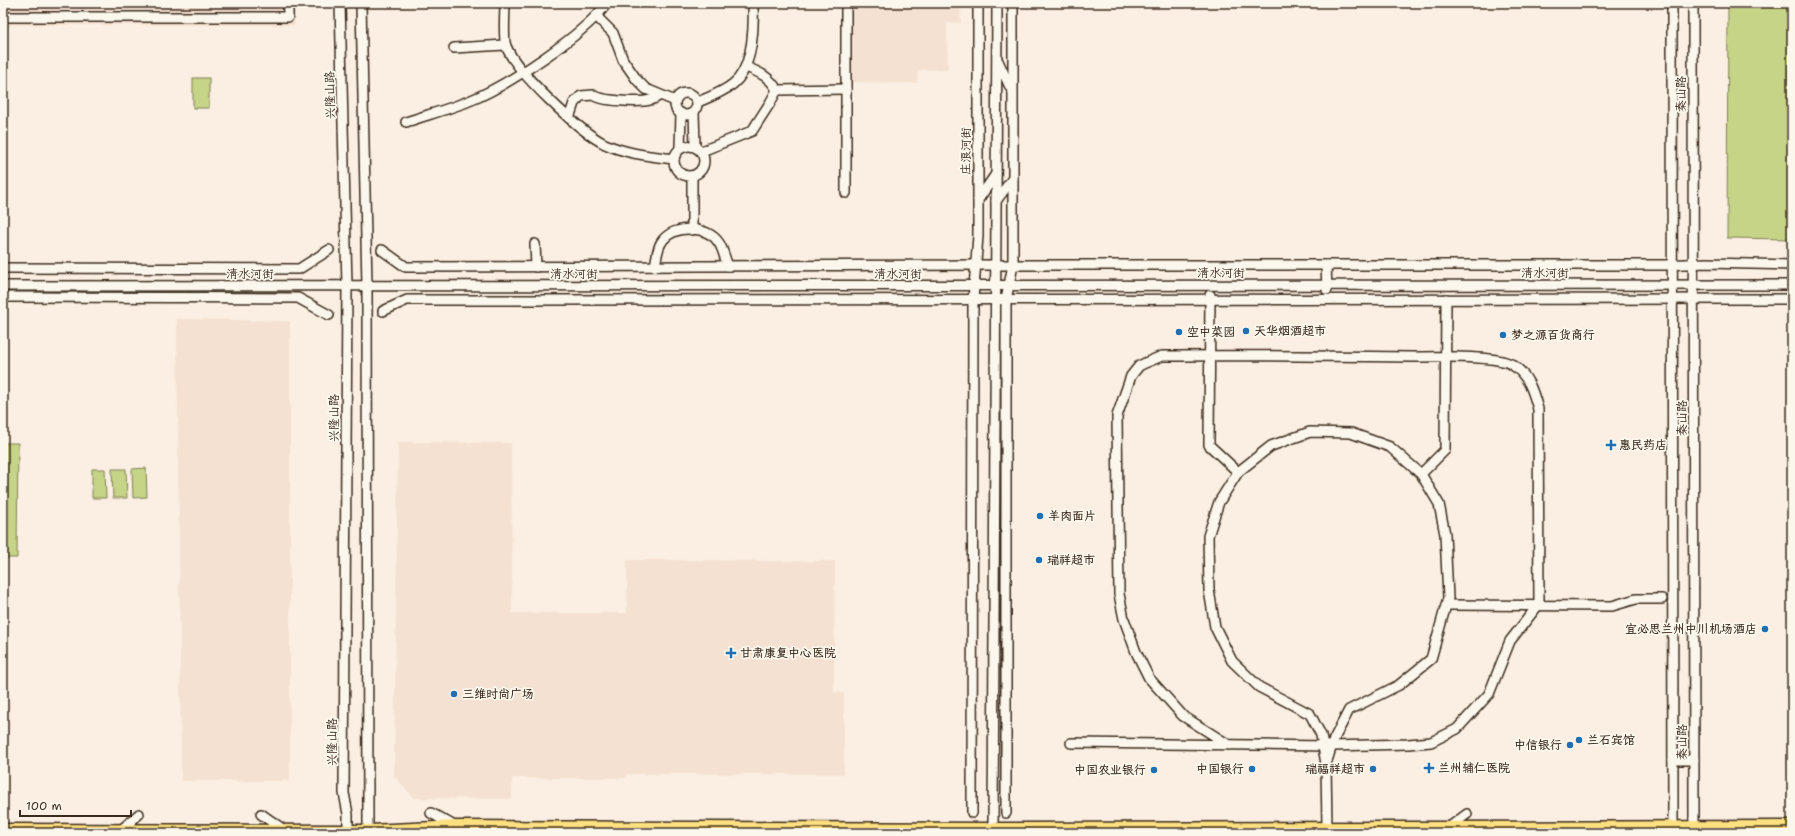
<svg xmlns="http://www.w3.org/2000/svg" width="1795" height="836" font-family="'Shantell Sans','LXGW WenKai TC',sans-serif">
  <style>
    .built { fill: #f5e1d2 }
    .green { fill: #c6d488; stroke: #807f53 }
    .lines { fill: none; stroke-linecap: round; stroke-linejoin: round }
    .minor-casing { stroke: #3b2a1e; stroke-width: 12 }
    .major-casing { stroke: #3b2a1e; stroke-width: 15 }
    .minor { stroke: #fbf7ec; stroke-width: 9 }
    .major { stroke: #fde080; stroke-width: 12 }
    .poi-dot { fill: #1f6fb2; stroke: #fbf7ec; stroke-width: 1.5 }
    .labels { text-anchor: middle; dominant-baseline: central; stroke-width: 3.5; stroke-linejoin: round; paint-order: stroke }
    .street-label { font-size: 12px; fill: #3b2a1e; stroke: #fbf7ec }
    .poi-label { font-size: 12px; font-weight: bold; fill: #3b2a1e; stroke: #fbf7ec; text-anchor: start }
  </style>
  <rect width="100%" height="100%" fill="#faefe2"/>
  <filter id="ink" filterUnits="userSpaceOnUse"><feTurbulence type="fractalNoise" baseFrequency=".025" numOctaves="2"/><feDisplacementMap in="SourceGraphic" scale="8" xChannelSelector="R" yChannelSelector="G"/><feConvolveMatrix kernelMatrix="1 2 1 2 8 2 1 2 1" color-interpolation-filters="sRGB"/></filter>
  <g filter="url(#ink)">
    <g class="built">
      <path d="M3,3H295V25H11L3,32Z"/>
      <path d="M851,3H960L961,23H947L948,69L918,70L917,83L850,82Z"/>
      <path d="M177,319L290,321V781H181Z"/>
      <path d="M398,442L511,443L512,613H627V560L835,561L834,692L844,693V774H627V778H512V799L414,798L394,776Z"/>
    </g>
    <g class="green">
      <path d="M1728,3H1792V239L1727,238Z"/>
      <rect x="193" y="78" width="16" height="30"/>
      <path d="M3,443H18L17,558H3Z"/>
      <path d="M146,468L147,497L133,498L132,469Z"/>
      <path d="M92,469H105L106,498H92Z"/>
      <path d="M112,469H126L127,498H113Z"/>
    </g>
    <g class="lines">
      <g class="minor-casing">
        <g id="minor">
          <path d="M340,3L347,286L344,793L348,814V833"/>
          <path d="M361,3L367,286L368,833"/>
          <path d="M505,3C505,12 503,39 506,46C516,72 579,131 605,144C627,154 651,156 674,159"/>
          <path d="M846,3V193"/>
          <path d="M1672,3L1673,833"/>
          <path d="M1693,3L1694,833"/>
          <path d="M596,16L613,33L623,60L637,80L646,89L675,101"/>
          <path d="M3,17H288V3"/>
          <path d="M454,48L505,45"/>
          <path d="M998,61L1011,89"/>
          <path d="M746,67C759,72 770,77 777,90"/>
          <path d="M777,90L846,89"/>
          <circle cx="686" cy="104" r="11"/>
          <path d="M698,102C710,97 723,92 733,84C753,68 754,27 753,3"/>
          <path d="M694,112L695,146"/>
          <path d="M569,118L574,103L581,96L593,95C600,101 640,103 650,100C653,100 656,97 659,96"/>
          <path d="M406,122C427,115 449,109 469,101C507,86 584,35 607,3"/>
          <circle cx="689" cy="161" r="15"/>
          <path d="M680,148L681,113"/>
          <path d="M702,151L752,131L770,103L777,90"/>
          <path d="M692,176V230"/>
          <path d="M978,200L996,174"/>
          <path d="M996,201L1013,178"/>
          <path d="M535,244L536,267"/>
          <path d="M382,250L406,267L995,265H1665L1706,263L1792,265"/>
          <path d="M1326,265L1327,290"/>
          <path d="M655,266C657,257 657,247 663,240C676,224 708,226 719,243C723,249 725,259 728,266"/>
          <path d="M3,268L299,269L329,250"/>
          <path d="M3,286L1792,285"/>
          <path d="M1210,295L1209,445L1238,472"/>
          <path d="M3,297L298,298L329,315"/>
          <path d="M383,311L407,300L1792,299"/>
          <path d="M1421,474L1445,450L1446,299"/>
          <path d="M1447,605L1612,606L1636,599H1662"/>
          <path d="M1071,743L1332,746L1408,744L1431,742L1457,729L1489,694L1510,641L1539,604L1538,409C1533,391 1528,374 1511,364C1494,355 1433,357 1411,357C1328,356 1245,355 1162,356L1145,363L1139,366L1131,376L1117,416L1119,594L1124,619L1136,652L1149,678L1183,716L1229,745"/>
          <path d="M1673,760H1694"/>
          <path d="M1326,764L1334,739L1349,710L1399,685L1431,659L1448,598L1445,534L1439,504L1421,474L1390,447L1351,433L1310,432L1271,446L1238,472L1219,502L1208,536L1209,590L1215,627L1232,661L1259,687L1310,714L1321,735L1326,764L1327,828"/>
          <path d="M431,813L456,827"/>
          <path d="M972,813L973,300L978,236V3"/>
          <path d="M1006,813V300L1013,265V3"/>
          <path d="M261,814L284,830"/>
          <path d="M1448,828L1467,814"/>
          <path d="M121,830L139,814"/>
          <path d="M993,833L997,3"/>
        </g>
      </g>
      <g class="major-casing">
        <path id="major" d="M3,830L369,831L457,827L993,829L1792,827"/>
      </g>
      <use href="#minor" class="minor"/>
      <use href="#major" class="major"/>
    </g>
  </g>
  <g class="poi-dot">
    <circle cx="1246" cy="331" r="4"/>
    <circle cx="1179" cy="332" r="4"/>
    <circle cx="1503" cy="335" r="4"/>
    <path d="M1609 439h4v4h4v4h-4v4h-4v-4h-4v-4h4z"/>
    <circle cx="1040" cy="516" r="4"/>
    <circle cx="1039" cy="560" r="4"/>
    <circle cx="1765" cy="629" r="4"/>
    <path d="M729 647h4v4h4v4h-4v4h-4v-4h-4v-4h4z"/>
    <circle cx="454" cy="694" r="4"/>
    <circle cx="1579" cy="740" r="4"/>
    <circle cx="1570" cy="745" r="4"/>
    <path d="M1427 762h4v4h4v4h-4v4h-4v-4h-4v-4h4z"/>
    <circle cx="1252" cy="769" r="4"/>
    <circle cx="1373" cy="769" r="4"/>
    <circle cx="1154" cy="770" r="4"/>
  </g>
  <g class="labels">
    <g class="street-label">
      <text transform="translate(1681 94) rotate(-90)">秦山路</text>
      <text transform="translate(330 95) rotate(-91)">兴隆山路</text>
      <text transform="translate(966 151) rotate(-90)">庄浪河街</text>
      <text x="1221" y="273">清水河街</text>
      <text x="1545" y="273">清水河街</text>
      <text x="250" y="274">清水河街</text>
      <text x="574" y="274">清水河街</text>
      <text x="898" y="274">清水河街</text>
      <text transform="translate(334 418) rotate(-90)">兴隆山路</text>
      <text transform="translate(1682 418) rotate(-90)">秦山路</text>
      <text transform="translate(332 742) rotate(-90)">兴隆山路</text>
      <text transform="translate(1682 742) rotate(-90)">秦山路</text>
    </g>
    <g class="poi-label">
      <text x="1254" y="331">天华烟酒超市</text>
      <text x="1187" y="332">空中菜园</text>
      <text x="1511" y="335">梦之源百货商行</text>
      <text x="1619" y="445">惠民药店</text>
      <text x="1048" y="516">羊肉面片</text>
      <text x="1047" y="560">瑞祥超市</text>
      <text x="1757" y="629" text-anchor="end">宜必思兰州中川机场酒店</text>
      <text x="740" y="653">甘肃康复中心医院</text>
      <text x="462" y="694">三维时尚广场</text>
      <text x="1587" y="740">兰石宾馆</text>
      <text x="1562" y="745" text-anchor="end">中信银行</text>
      <text x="1438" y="768">兰州辅仁医院</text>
      <text x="1244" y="769" text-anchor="end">中国银行</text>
      <text x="1365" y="769" text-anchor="end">瑞福祥超市</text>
      <text x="1146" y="770" text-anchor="end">中国农业银行</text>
    </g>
  </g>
  <rect width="1795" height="836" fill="none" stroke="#fbf7ec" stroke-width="16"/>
  <rect x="8" y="8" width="1779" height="820" fill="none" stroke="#3b2a1e" stroke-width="1.5" filter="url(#ink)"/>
  <path d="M20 810v6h111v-6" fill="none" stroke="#3b2a1e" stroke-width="2"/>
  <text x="26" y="810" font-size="12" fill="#3b2a1e" stroke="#fbf7ec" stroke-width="3" paint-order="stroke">100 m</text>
</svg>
